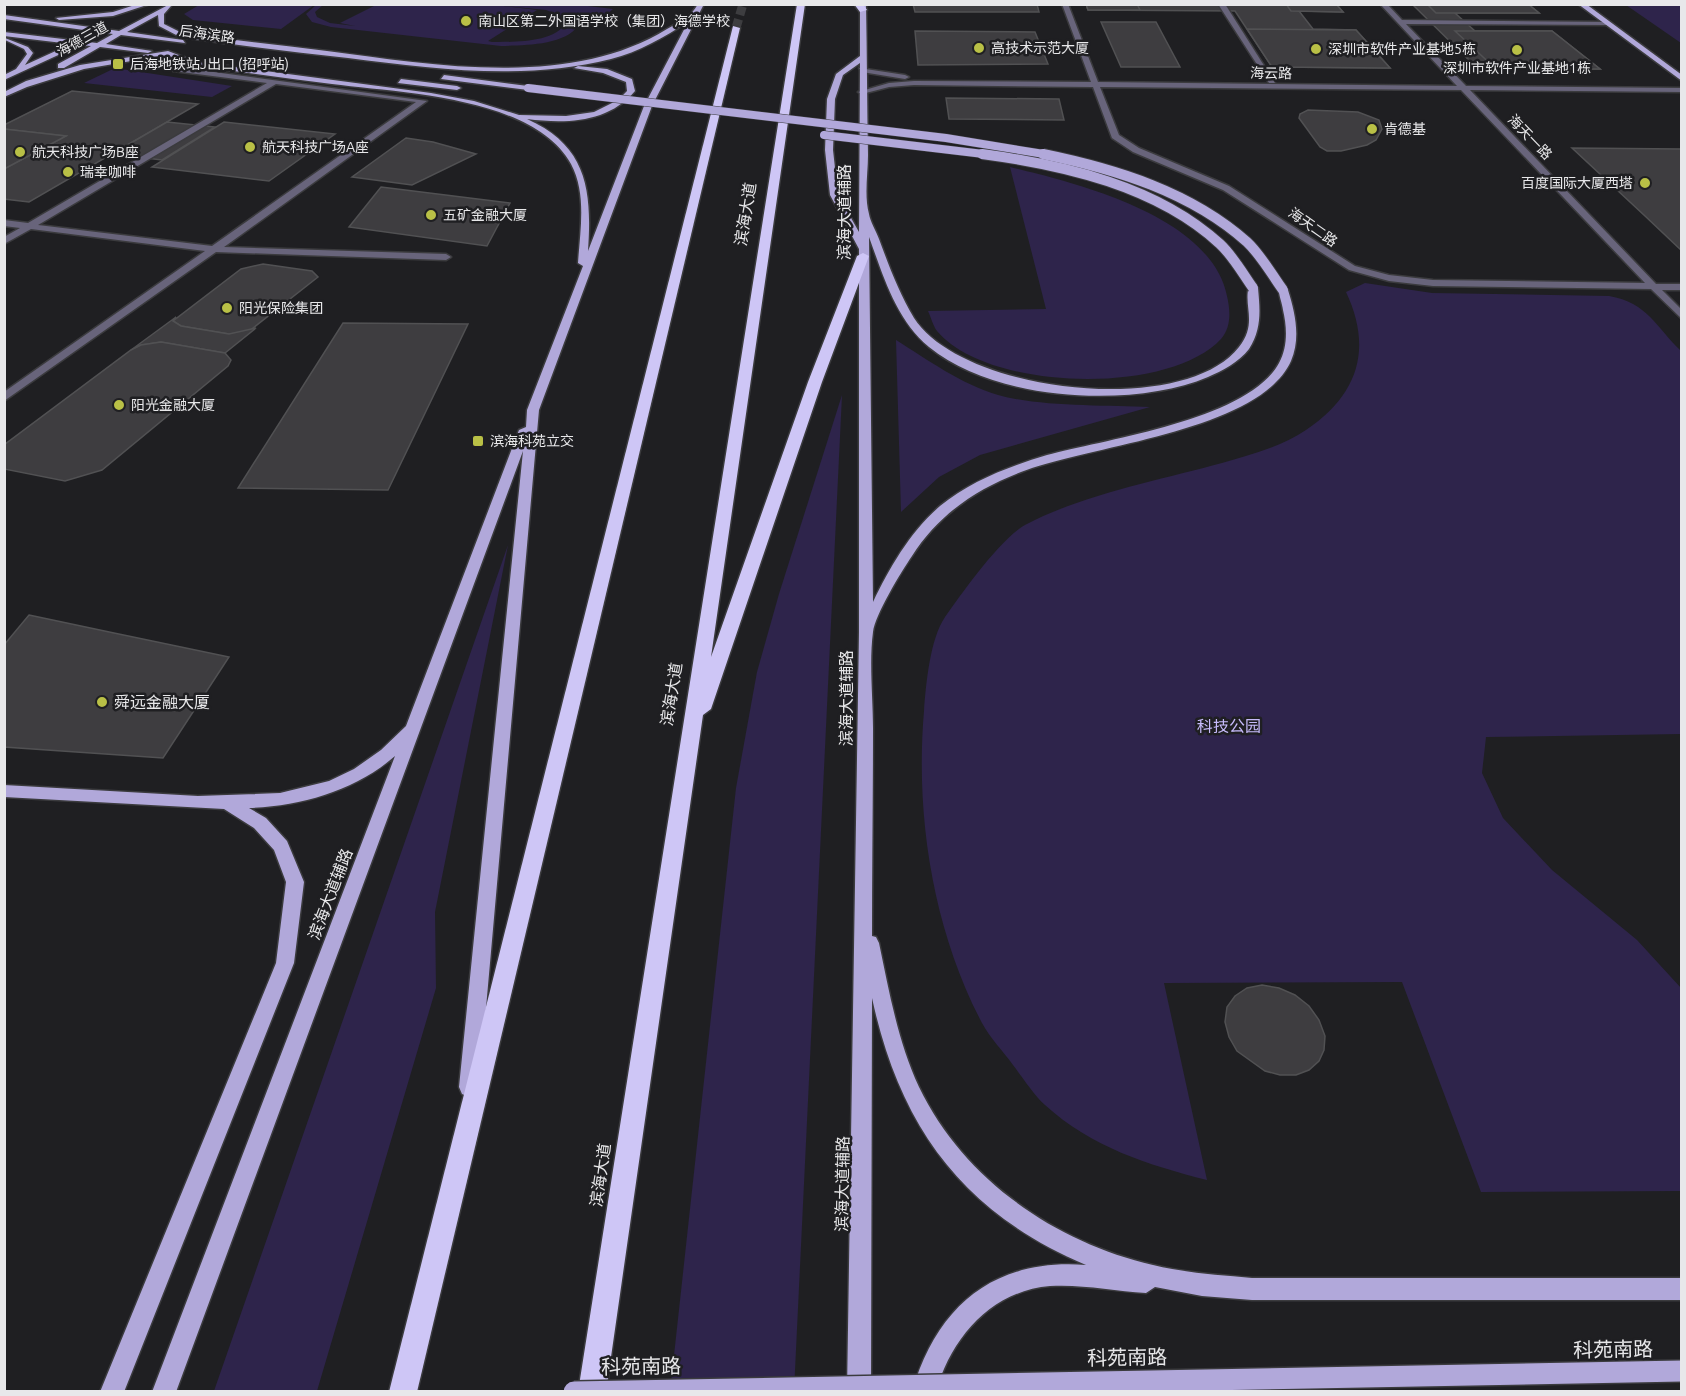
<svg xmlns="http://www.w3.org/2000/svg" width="1686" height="1396" font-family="Ubuntu,'Noto Sans SC',sans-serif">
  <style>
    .green { fill: #2e244b }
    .building { fill: #3e3d40; stroke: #515153; stroke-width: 1.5 }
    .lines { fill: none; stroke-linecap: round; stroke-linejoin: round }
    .highway-tunnel { stroke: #3d3d40; stroke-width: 9; stroke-dasharray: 9 4.5; stroke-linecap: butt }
    .minor-casing { stroke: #3b3b3e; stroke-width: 3 }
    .major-casing { stroke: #3b3b3e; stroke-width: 3 }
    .highway-casing { stroke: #3b3b3e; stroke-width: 3 }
    .minor { fill: #68647b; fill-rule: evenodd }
    .major { fill: #b1a8da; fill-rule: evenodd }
    .highway { fill: #cec6f6; fill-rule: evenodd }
    .major-bridge-far2-casing { stroke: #3b3b3e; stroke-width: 9; stroke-linecap: butt }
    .major-bridge-far1-casing { stroke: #3b3b3e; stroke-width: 12; stroke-linecap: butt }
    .major-bridge-casing { stroke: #3b3b3e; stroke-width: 24; stroke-linecap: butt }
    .major-bridge-far2 { stroke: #b1a8da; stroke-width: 8 }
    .major-bridge-far1 { stroke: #b1a8da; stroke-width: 10 }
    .major-bridge { stroke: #b1a8da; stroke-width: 21 }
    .poi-dot { fill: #b9c046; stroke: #1f1f22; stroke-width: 2 }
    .labels { text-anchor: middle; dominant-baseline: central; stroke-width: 5; stroke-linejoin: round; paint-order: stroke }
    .far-poi-label { font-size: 14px; fill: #e8e8ea; stroke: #1f1f22; text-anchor: start }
    .far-street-label { font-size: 14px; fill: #e8e8ea; stroke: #1f1f22 }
    .street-label { font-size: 16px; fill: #e8e8ea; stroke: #1f1f22 }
    .poi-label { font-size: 16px; fill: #e8e8ea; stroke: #1f1f22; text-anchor: start }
    .park-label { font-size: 16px; fill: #c6bafa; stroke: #1f1f22 }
    .near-street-label { font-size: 20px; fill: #e8e8ea; stroke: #1f1f22 }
  </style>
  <rect width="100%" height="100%" fill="#1f1f22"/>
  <g class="green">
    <path d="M486,4L537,10L488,41L492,42C513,42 554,43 566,23L562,16L546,10L496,5L571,4L613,9L605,16L575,13L579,17V25C564,46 524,45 501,46L331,27L312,22L306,14L316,5H323L315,12L317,17L330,23L355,26L340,23L376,5Z"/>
    <path d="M199,5V4L314,5L281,29L193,20L184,14Z"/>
    <path d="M1626,5H1681V43Z"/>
    <path d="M115,68L232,86L212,97L84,83Z"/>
    <path d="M1010,167C1077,183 1211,216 1227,296C1230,309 1232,327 1221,339C1168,396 987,391 937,331C933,326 931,317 928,311L1046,309Z"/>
    <path d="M1365,283L1432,293L1609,296C1648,303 1655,326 1681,351V734L1486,737L1482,773L1503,818L1552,870L1637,940L1681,988V1191L1481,1192L1402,982L1164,983L1207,1180C1148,1165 1091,1147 1045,1105C1033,1094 1023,1078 1013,1065C1003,1051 990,1038 982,1023C933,929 915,816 924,711C926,684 930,639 945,617C962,593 1000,539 1025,525C1081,495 1160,480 1222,463C1249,455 1281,447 1306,430C1358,395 1373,349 1346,292Z"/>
    <path d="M896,340C928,360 961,384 998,395C1041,407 1104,405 1150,407L980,455L939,477L901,512Z"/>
    <path d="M842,395L794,1391L670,1392L736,788L757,672L779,594Z"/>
    <path d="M508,545L435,912L436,988L317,1391H214Z"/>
  </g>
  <g class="building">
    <path d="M913,4H1037L1039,12H915Z"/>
    <path d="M1086,4H1336L1343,12L1299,11L1313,29L1356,30L1390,68L1272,67L1235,11L1088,10Z"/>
    <path d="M1086,4H1137L1140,10H1088Z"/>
    <path d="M1286,4H1336L1343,12L1291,11Z"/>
    <path d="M1412,4H1528L1539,13H1455L1475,31H1552L1600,69H1478Z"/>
    <path d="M1427,4H1528L1539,13H1436Z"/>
    <path d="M1101,22H1156L1180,67H1121Z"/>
    <path d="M1247,29L1356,30L1390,68L1272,67Z"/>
    <path d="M915,31L1035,32L1048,64L918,65Z"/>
    <path d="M1455,31H1552L1600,69H1496Z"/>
    <path d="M72,91L198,104L29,202L4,199V169L66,136L4,129V125Z"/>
    <path d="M946,98L1059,99L1064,120L949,119Z"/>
    <path d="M1308,110L1358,112L1379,120L1382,129L1376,140L1367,145L1341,151H1327L1320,147L1299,118L1300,114Z"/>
    <path d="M167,122L215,127L162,160L112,154Z"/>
    <path d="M224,122L335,134L269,181L152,167Z"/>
    <path d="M4,129L66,136L4,169Z"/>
    <path d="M406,138L433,142L476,154L412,185L352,177Z"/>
    <path d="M1572,148L1682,149V251L1645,216Z"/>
    <path d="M381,187L510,203L487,246L349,227Z"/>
    <path d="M263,264L312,271L318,277L248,332L229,334L181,326L173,321L241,269Z"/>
    <path d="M176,317L173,321L181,326L229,334L256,328L225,353L161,342L141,345L131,350Z"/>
    <path d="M343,323L468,324L388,490L238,488Z"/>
    <path d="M161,342L225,353L231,360L228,366L102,470L65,481L4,469V445L131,350L141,345Z"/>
    <path d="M29,615L114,633L229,657L163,758L4,747V645Z"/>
    <path d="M1262,985L1279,988L1295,995L1309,1006L1319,1020L1325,1036L1324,1050L1319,1061L1309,1070L1296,1075H1280L1265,1071L1237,1051L1229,1037L1225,1022L1227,1007L1235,996L1247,988Z"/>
  </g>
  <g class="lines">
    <path class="highway-tunnel" d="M736,28L743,4"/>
    <g class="minor-casing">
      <g id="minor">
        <path d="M1062,4H1068L1098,82L1457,86L1380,4H1387L1402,20L1608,22L1606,25L1406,24L1466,86L1682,88V92L1470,90L1656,284H1682V290H1662L1682,310V319L1651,289L1433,286L1389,281L1349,270L1223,190L1133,152L1112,138L1093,87L914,85L889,87L862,94L858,92L889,83L914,81L1091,82ZM1100,87L1461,90L1645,283L1433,280L1389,275L1355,266L1229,186L1139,148L1119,135Z"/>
        <path d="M1218,4H1225L1275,83H1269Z"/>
        <path d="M166,52L172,53L168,64L177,67L427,101L224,247L446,254L451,257L446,260L216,252L4,401V392L205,251L31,229L4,244V237L20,228L4,226V220L28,223L267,83L173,71L160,65ZM276,84L416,102L212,246L38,225Z"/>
        <path d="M859,68L905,75L909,77L905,79L862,72Z"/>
      </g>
    </g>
    <g class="major-casing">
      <g id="major">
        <path d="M138,4H150L113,16L59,20L56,18L113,12Z"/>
        <path d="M170,4L171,6L164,14V24L182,33C230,40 279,45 327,51C434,65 570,89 667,29C681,21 690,18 698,4H704L652,106L539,410L479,1087L476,1094L469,1097L462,1094L459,1087L523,451L176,1392H152L395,756C355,791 301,806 249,808L266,818L287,841L304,882L294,963L124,1392H100L276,963L286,882L274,850L254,828L224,809L4,797V785L198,796L280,793L329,781L354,769L381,750L406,726L519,430L526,427L527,410L583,266L578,263C580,231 587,194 571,164C533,96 400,93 332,84C286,78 241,72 196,66L167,55L84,69L27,87L4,97V92L26,81L80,65L168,51L197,62L431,93L474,101L519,115L566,116L594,112L618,100L627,91L626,82L603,73L574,68L578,66L607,69L632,79L635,91C608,123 566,124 527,119C588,146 592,192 588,251L644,106L688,22C664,37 639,52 611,59C524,81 435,69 348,58C292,52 236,45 180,37L159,26L158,15L127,32L183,40L185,43L121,35L106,44L152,51L148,53L100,47L64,68H58V64L91,46L80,45L4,80V75L16,69L27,54L24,49L5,40V38L28,47L33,53L25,65L71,44L4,36V32L97,43L113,34L4,19V15L119,31Z"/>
        <path d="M860,4H866C867,55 867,105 868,155C868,173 864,196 869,214C870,221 876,231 879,239C889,266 899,293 914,318C962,393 1184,418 1239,347C1258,323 1243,306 1249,286L1258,288C1260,310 1262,329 1249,349C1239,362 1222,371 1208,377C1132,409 995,401 929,347C896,320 883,275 869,237L873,602C890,567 910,532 940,506C970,481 1010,466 1047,455C1105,439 1248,420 1279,363C1288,347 1287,327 1283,310C1282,302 1278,294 1279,288L1288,290C1295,312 1301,338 1291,361C1259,432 1089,445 1021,472C976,489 938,515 912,556C901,572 875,615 873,632C869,662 873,698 873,728C873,797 872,866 872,936L876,937L879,943C889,991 898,1042 919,1087C964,1180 1055,1242 1153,1265C1186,1273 1219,1275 1252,1278H1682V1300H1252L1202,1296L1155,1287L1146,1293C1114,1291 1082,1284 1050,1286C991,1291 951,1338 936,1392H912C937,1305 995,1258 1086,1265C963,1213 900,1127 872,998L871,1392H847L859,632V249L830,195L825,150L827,99L836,74L860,56ZM860,63L859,232L838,195L833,150L835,99L843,75Z"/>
        <path d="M1578,4H1586L1682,75V81Z"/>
        <path d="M444,75L528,86L532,88L528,90L441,79Z"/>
        <path d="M401,79L457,86L461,88L457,90L398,83Z"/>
      </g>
    </g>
    <g class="highway-casing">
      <g id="highway">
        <path d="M797,4H805L711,657L808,382L857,256L863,253L869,256L822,382L711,709L703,715L606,1392H578Z"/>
        <path d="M854,4H863L867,10L860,12Z"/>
        <path d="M733,26L740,28L417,1392H389Z"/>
      </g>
    </g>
    <use href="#minor" class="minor"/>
    <use href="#major" class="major"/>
    <use href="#highway" class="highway"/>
    <g class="major-bridge-far2-casing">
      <g id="major-bridge-far2">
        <path d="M528,88L946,138L1050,155"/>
        <path d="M824,135L992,155"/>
      </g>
    </g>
    <g class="major-bridge-far1-casing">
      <g id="major-bridge-far1">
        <path d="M982,154C1064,165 1157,186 1220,244C1233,256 1243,274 1253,288"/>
        <path d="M1043,154C1116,169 1191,192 1247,242C1261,255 1272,275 1283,290"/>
      </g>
    </g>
    <g class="major-bridge-casing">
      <path id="major-bridge" d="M574,1392L1682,1371"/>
    </g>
    <use href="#major-bridge-far2" class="major-bridge-far2"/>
    <use href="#major-bridge-far1" class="major-bridge-far1"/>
    <use href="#major-bridge" class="major-bridge"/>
  </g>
  <g class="poi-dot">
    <circle cx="466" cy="21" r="6"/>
    <circle cx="979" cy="48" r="6"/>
    <circle cx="1316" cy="49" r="6"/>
    <circle cx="1517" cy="50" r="6"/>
    <rect x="112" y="58" width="12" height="12" rx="3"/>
    <circle cx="1372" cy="129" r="6"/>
    <circle cx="250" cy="147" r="6"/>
    <circle cx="20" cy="152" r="6"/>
    <circle cx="68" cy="172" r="6"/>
    <circle cx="1645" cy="183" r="6"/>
    <circle cx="431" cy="215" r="6"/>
    <circle cx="227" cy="308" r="6"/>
    <circle cx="119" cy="405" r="6"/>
    <rect x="472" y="435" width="12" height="12" rx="3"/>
    <circle cx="102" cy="702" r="6"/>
  </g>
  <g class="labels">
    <g class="far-poi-label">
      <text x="478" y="21">南山区第二外国语学校（集团）海德学校</text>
      <text x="991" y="48">高技术示范大厦</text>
      <text x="1328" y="49">深圳市软件产业基地5栋</text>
      <text x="130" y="64">后海地铁站J出口 (招呼站)</text>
      <text x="1517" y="68" text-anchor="middle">深圳市软件产业基地1栋</text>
      <text x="1384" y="129">肯德基</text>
      <text x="262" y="147">航天科技广场A座</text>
      <text x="32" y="152">航天科技广场B座</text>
      <text x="80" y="172">瑞幸咖啡</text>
      <text x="1633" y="183" text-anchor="end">百度国际大厦西塔</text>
      <text x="443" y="215">五矿金融大厦</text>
      <text x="239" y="308">阳光保险集团</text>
      <text x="131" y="405">阳光金融大厦</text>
      <text x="490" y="441">滨海科苑立交</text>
    </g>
    <g class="far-street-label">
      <text transform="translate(207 34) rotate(8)">后海滨路</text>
      <text transform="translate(82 39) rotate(-29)">海德三道</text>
      <text transform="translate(1271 73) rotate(1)">海云路</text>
      <text transform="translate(1530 137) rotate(46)">海天一路</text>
      <text transform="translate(1313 227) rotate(35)">海天二路</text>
    </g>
    <g class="street-label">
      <text transform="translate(844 212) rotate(-90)">滨海大道辅路</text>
      <text transform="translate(745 214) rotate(-81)">滨海大道</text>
      <text transform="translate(671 694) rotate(-81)">滨海大道</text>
      <text transform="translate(846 698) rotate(-90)">滨海大道辅路</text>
      <text transform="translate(330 894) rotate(-69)">滨海大道辅路</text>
      <text transform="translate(600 1175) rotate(-82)">滨海大道</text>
      <text transform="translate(842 1184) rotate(-89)">滨海大道辅路</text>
    </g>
    <g class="poi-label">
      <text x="114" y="702">舜远金融大厦</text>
    </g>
    <g class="park-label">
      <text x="1229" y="726">科技公园</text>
    </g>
    <g class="near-street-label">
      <text transform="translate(1613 1349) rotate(-1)">科苑南路</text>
      <text transform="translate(1127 1357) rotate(-1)">科苑南路</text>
      <text transform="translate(641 1366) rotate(-1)">科苑南路</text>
    </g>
  </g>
  <rect width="1686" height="1396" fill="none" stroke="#e8e8ea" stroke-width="12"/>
</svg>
